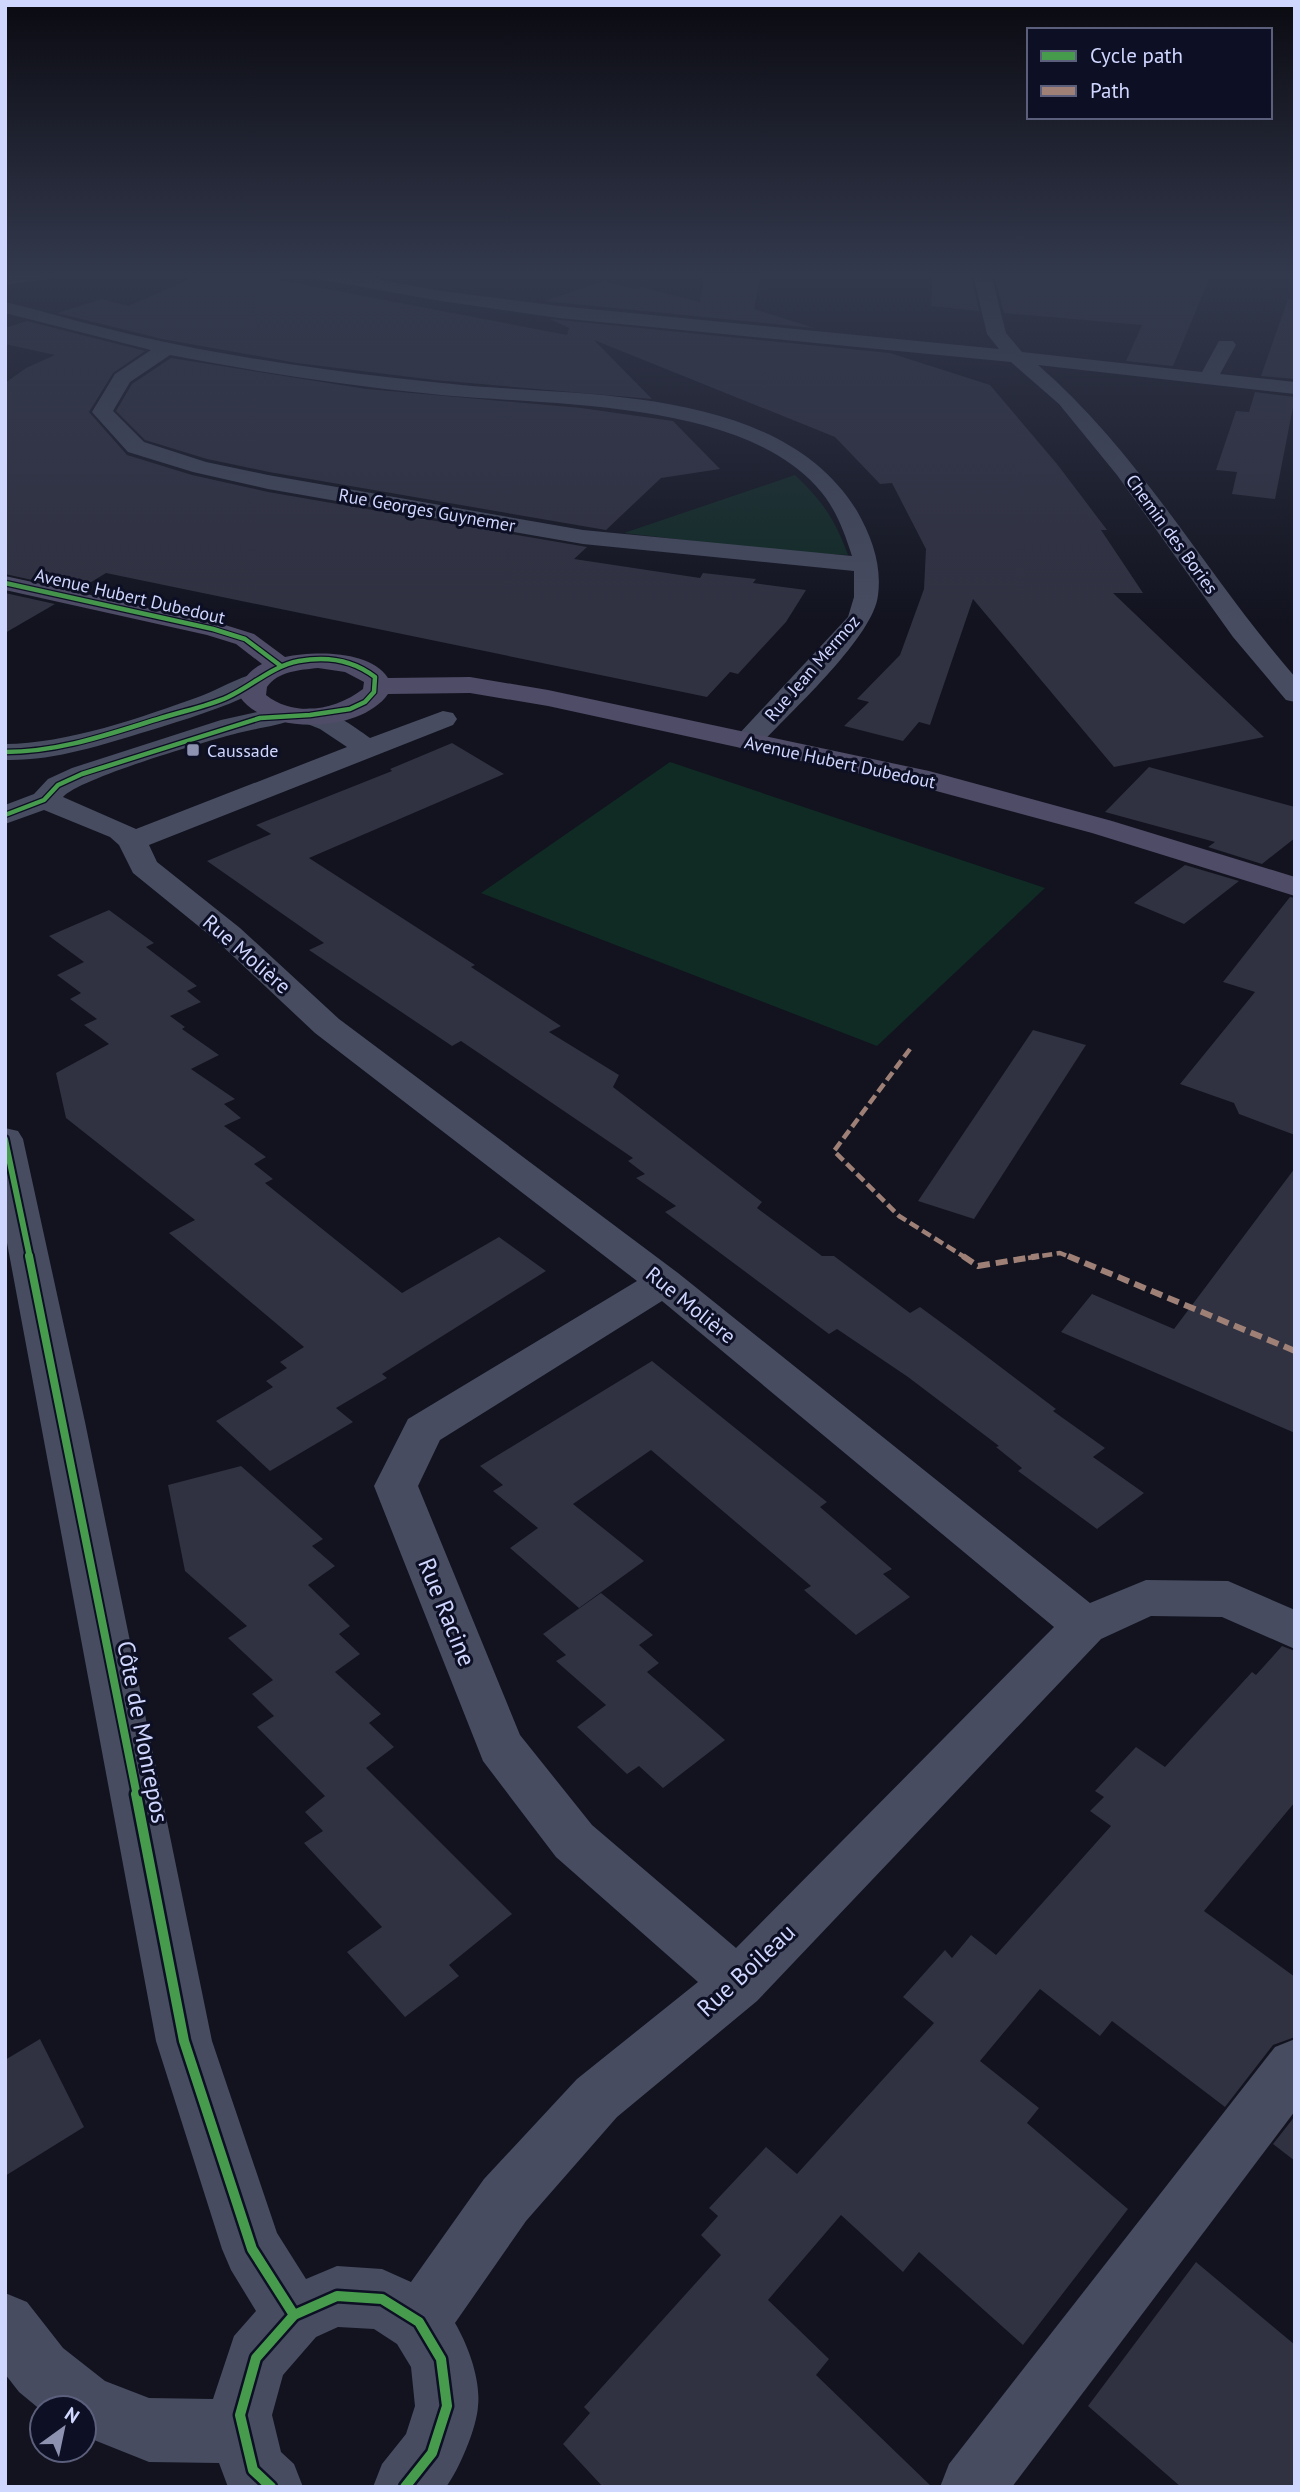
<svg xmlns="http://www.w3.org/2000/svg" width="1300" height="2492" font-family="'PT Sans',sans-serif">
  <style>
    .green { fill: #102a24 }
    .building { fill: #303141 }
    .lines { fill: none; stroke-linecap: round; stroke-linejoin: round }
    .minor { fill: #474c60; fill-rule: evenodd }
    .major { fill: #4e4c66; fill-rule: evenodd }
    .quiet-far1 { stroke: #9e8076; stroke-width: 4.5; stroke-dasharray: 10 4.5; stroke-linecap: butt }
    .quiet { stroke: #9e8076; stroke-width: 6; stroke-dasharray: 12 6; stroke-linecap: butt }
    .cycleway-far3-casing { stroke: #0d0f24; stroke-width: 7 }
    .cycleway-far2-casing { stroke: #0d0f24; stroke-width: 10 }
    .cycleway-far1-casing { stroke: #0d0f24; stroke-width: 12 }
    .cycleway-casing { stroke: #0d0f24; stroke-width: 15 }
    .cycleway-far3 { stroke: #469c4c; stroke-width: 4.5 }
    .cycleway-far2 { stroke: #469c4c; stroke-width: 6 }
    .cycleway-far1 { stroke: #469c4c; stroke-width: 8 }
    .cycleway { stroke: #469c4c; stroke-width: 10 }
    .poi-dot { fill: #8e92b1; stroke: #0d0f24; stroke-width: 2.5 }
    .labels { text-anchor: middle; dominant-baseline: central; stroke-width: 6; stroke-linejoin: round; paint-order: stroke }
    .far-street-label { font-size: 18px; fill: #d0d7ff; stroke: #0d0f24 }
    .far-poi-label { font-size: 18px; fill: #d0d7ff; stroke: #0d0f24; text-anchor: start }
    .street-label { font-size: 21px; fill: #d0d7ff; stroke: #0d0f24 }
    .near-street-label { font-size: 24px; fill: #d0d7ff; stroke: #0d0f24 }
  </style>
  <rect width="100%" height="100%" fill="#12131f"/>
  <g class="green">
    <path d="M795,475C824,503 834,518 848,555L779,551L624,533Z"/>
    <path d="M670,762L1045,888L877,1046L481,893Z"/>
  </g>
  <g class="building">
    <path d="M202,274H249L567,335L569,328L550,319L890,353L990,385L1057,464L1107,530H1101L1143,593H1113L1264,737L1114,767L973,599L930,725L919,722L903,741L844,726L869,702L857,699L900,655L924,589L926,549L892,483L880,484L835,437L594,340L652,399L435,380L297,363L162,339L57,313L102,299L128,306Z"/>
    <path d="M704,274H761L754,309L814,328L544,301L604,281L634,289L641,287L700,302Z"/>
    <path d="M933,274H971L979,311L931,306Z"/>
    <path d="M994,274H1153L1209,279L1173,366L1126,361L1142,325L1004,313Z"/>
    <path d="M1288,299L1295,300V379L1261,376Z"/>
    <path d="M27,321L145,351L113,373L89,412L127,455L192,475L268,492L587,547L574,559L700,578L703,573L756,579L753,583L806,590L786,622L738,674L730,672L707,697L106,573L78,590L5,574V383L26,368L55,355L5,344V328Z"/>
    <path d="M171,358L366,389L581,408L673,421L720,469L661,478L606,530L269,472L207,459L145,440L116,411L132,384Z"/>
    <path d="M1255,392L1295,397L1275,499L1232,494L1237,472L1216,470L1236,411L1249,412Z"/>
    <path d="M5,593L55,604L5,633Z"/>
    <path d="M452,743L504,774L309,858L475,965L471,967L561,1026L549,1032L619,1075L613,1087L762,1202L757,1208L822,1256H834L910,1313L920,1307L965,1340L1056,1409L1053,1411L1105,1448L1093,1457L1144,1493L1097,1529L1018,1471L1022,1468L996,1447L999,1446L908,1377L837,1329L829,1334L665,1212L676,1206L636,1178L645,1174L628,1161L633,1158L461,1041L452,1046L309,950L324,943L207,861L271,834L256,825L392,771L390,769Z"/>
    <path d="M1149,767L1295,807V838L1262,864L1208,847L1215,842L1105,812Z"/>
    <path d="M1185,865L1239,881L1184,924L1134,903Z"/>
    <path d="M1290,897L1295,898V1135L1239,1114L1234,1103L1180,1084L1255,992L1223,982Z"/>
    <path d="M109,910L154,943L146,947L197,986L187,991L201,1002L170,1016L185,1027L182,1029L219,1055L191,1069L235,1099L224,1104L241,1118L224,1126L266,1157L254,1164L273,1179L265,1183L402,1293L499,1237L546,1271L382,1374L387,1378L336,1408L353,1422L270,1471L216,1421L273,1387L266,1381L287,1368L280,1362L304,1347L169,1233L195,1220L66,1118L56,1073L109,1044L84,1025L97,1019L70,999L81,993L57,975L84,962L49,936Z"/>
    <path d="M1033,1030L1086,1045L974,1219L918,1201Z"/>
    <path d="M1295,1168V1433L1061,1332L1092,1294L1174,1329Z"/>
    <path d="M652,1361L827,1502L820,1507L892,1569L883,1574L910,1597L856,1635L804,1590L811,1586L651,1450L573,1504L644,1561L579,1608L510,1548L538,1528L493,1491L503,1485L480,1466Z"/>
    <path d="M241,1466L323,1539L312,1546L335,1566L308,1585L350,1626L339,1634L360,1654L335,1672L381,1714L369,1723L394,1747L366,1768L512,1914L449,1965L459,1976L405,2017L347,1952L382,1927L304,1843L323,1831L305,1812L325,1796L257,1727L274,1716L252,1694L273,1680L228,1638L247,1626L185,1571L168,1485Z"/>
    <path d="M601,1593L653,1635L639,1645L659,1663L647,1672L725,1740L663,1788L639,1766L627,1774L577,1727L606,1705L556,1661L566,1655L543,1634Z"/>
    <path d="M1282,1646L1295,1651V1802L1204,1911L1295,1977V2037L1273,2045L1225,2107L1112,2021L1100,2036L1040,1989L980,2061L1039,2108L1027,2123L1128,2209L1023,2345L919,2252L903,2272L841,2215L768,2300L829,2359L816,2375L932,2487H603L563,2444L590,2413L584,2407L721,2255L701,2235L718,2216L709,2208L766,2147L797,2174L934,2023L903,1997L945,1950L952,1958L971,1935L996,1955L1111,1826L1090,1811L1104,1797L1095,1791L1136,1747L1165,1767L1252,1672L1256,1675Z"/>
    <path d="M40,2039L84,2127L5,2176V2060Z"/>
    <path d="M1295,2116V2161L1273,2144Z"/>
    <path d="M1196,2262L1295,2345V2487H1181L1088,2406Z"/>
  </g>
  <g class="lines">
    <g class="minor">
      <path d="M309,274H349L441,291L559,306L999,349L987,334L973,274H991L1006,333L1022,352L1202,372L1219,341H1233L1236,345L1220,374L1295,382V394L1038,365C1140,453 1207,576 1295,677V702L1286,700L1233,637L1117,475L1059,404L1011,362L559,318L441,301L318,279Z"/>
      <path d="M5,302C40,310 74,321 109,329C179,347 251,359 324,369C373,376 422,381 472,386C597,396 783,390 857,511C872,537 882,566 878,595C874,637 788,714 758,747L748,749L738,747L734,741L738,735L848,617L854,597V571L583,544L268,489L193,472L128,452L92,412L115,374L151,350L5,313ZM170,355C257,372 344,385 432,394C544,406 735,398 816,486C835,506 844,531 852,556L583,530L268,475L206,462L144,442L113,411L130,382Z"/>
      <path d="M256,673L265,675L269,681L265,687C228,707 189,718 148,731C101,745 55,761 5,760V744C66,744 143,717 201,696C219,689 237,678 256,673Z"/>
      <path d="M285,706L297,711C321,701 350,724 370,738L443,711L453,713L457,719L453,725L149,845L157,862L240,928L339,1019L678,1273L1090,1603L1146,1580L1228,1581L1295,1610V1649L1222,1617L1151,1616L1101,1639L757,2001L617,2117L526,2221L455,2323C468,2345 481,2380 478,2406C477,2427 459,2470 446,2487H373L382,2464L406,2434L415,2406L411,2367L397,2344L374,2329L338,2327L316,2337L283,2375L272,2415L281,2452L294,2464L303,2487H228L219,2463L149,2462L84,2436V2408H42V2411L19,2392L5,2374V2293L27,2302L63,2348L105,2381L149,2398L213,2399L234,2336L256,2311L231,2270L222,2249L156,2041L5,1232V1128L18,1131L23,1139L85,1422L212,2041L277,2233L306,2279L337,2266L382,2269L411,2282L484,2179L577,2079L698,1982L556,1857L483,1761L374,1486L408,1419L637,1281L315,1033L218,942L133,873L119,845L110,837L44,810L5,824V805L34,794L48,779L72,768L221,720ZM295,719L320,729L347,747L136,829L63,797C80,778 207,741 238,733C257,728 278,726 295,719ZM662,1301L1054,1627L736,1948L592,1825L520,1735L418,1486L440,1440Z"/>
      <path d="M1295,2039V2111L1012,2487H940L949,2464L1275,2047Z"/>
    </g>
    <g class="major">
      <path d="M55,274L46,279L5,285V275Z"/>
      <path d="M5,576L222,624L254,634L285,657C314,651 370,650 388,678L470,677L548,690L929,771L1112,821L1295,877V896L1092,833L925,788L548,706L470,693L388,694C361,733 267,736 240,697C240,682 248,671 262,664L236,644L207,635L5,590ZM318,668L345,672L364,682L363,689C336,710 295,718 266,695L267,687C278,671 300,670 318,668Z"/>
    </g>
    <g class="quiet-far1">
      <path d="M910,1049L834,1151L899,1216L966,1258"/>
      <path d="M1028,1258L1060,1253L1072,1258"/>
    </g>
    <g class="quiet">
      <path d="M963,1256L978,1266L1039,1256"/>
      <path d="M1068,1256L1295,1351"/>
    </g>
    <g class="cycleway-far3-casing">
      <g id="cycleway-far3">
        <path d="M5,583L213,629L245,639L281,666"/>
        <path d="M5,752C60,752 109,734 161,718C183,711 206,707 228,697C252,686 272,666 299,661C326,656 353,660 375,677L374,692L365,702L350,709L310,715L260,718L82,774L58,785L44,800L5,815"/>
      </g>
    </g>
    <g class="cycleway-far2-casing">
      <path id="cycleway-far2" d="M5,1139L30,1258"/>
    </g>
    <g class="cycleway-far1-casing">
      <path id="cycleway-far1" d="M29,1256L137,1796"/>
    </g>
    <g class="cycleway-casing">
      <g id="cycleway">
        <path d="M136,1794L184,2041L252,2249L294,2315"/>
        <path d="M271,2487L253,2470L240,2415L256,2358L294,2315L337,2296L382,2299L419,2322L441,2359L447,2406L432,2453L405,2487"/>
      </g>
    </g>
    <use href="#cycleway-far3" class="cycleway-far3"/>
    <use href="#cycleway-far2" class="cycleway-far2"/>
    <use href="#cycleway-far1" class="cycleway-far1"/>
    <use href="#cycleway" class="cycleway"/>
  </g>
  <linearGradient id="sky" x2="0" y2="1"><stop stop-color="#0a0a11"/><stop offset="0.44" stop-color="#33394d"/><stop offset="1" stop-color="#33394d" stop-opacity="0"/></linearGradient>
  <rect width="1300" height="623" fill="url(#sky)"/>
  <rect class="poi-dot" x="186" y="743" width="14" height="14" rx="3.5"/>
  <g class="labels">
    <g class="far-street-label">
      <text transform="translate(427 510) rotate(10)">Rue Georges Guynemer</text>
      <text transform="translate(1172 534) rotate(54)">Chemin des Bories</text>
      <text transform="translate(130 596) rotate(13)">Avenue Hubert Dubedout</text>
      <text transform="translate(812 668) rotate(-49)">Rue Jean Mermoz</text>
      <text transform="translate(840 762) rotate(12)">Avenue Hubert Dubedout</text>
    </g>
    <g class="far-poi-label">
      <text x="207" y="750">Caussade</text>
    </g>
    <g class="street-label">
      <text transform="translate(247 954) rotate(41)">Rue Molière</text>
      <text transform="translate(691 1305) rotate(39)">Rue Molière</text>
    </g>
    <g class="near-street-label">
      <text transform="translate(447 1612) rotate(68)">Rue Racine</text>
      <text transform="translate(143 1732) rotate(79)">Côte de Monrepos</text>
      <text transform="translate(746 1970) rotate(-43)">Rue Boileau</text>
    </g>
  </g>
  <rect width="1300" height="2492" fill="none" stroke="#d0d7ff" stroke-width="14"/>
  <rect x="1027" y="28" width="245" height="91" fill="#0d0f24" stroke="#5b5f7c" stroke-width="2"/>
  <rect x="1041" y="51" width="35" height="10" fill="#469c4c" stroke="#5b5f7c" stroke-width="2"/>
  <text x="1090" y="63" font-size="21" fill="#d0d7ff">Cycle path</text>
  <rect x="1041" y="86" width="35" height="10" fill="#9e8076" stroke="#5b5f7c" stroke-width="2"/>
  <text x="1090" y="98" font-size="21" fill="#d0d7ff">Path</text>
  <g transform="translate(63 2429) rotate(33)"><circle r="33" fill="#0d0f24" stroke="#5b5f7c" stroke-width="2"/>
  <path d="M0-5L12 26L0 18L-12 26Z" fill="#8e92b1"/>
  <text y="-10" font-size="19" font-weight="bold" text-anchor="middle" fill="#d0d7ff">N</text>
  </g>
</svg>
